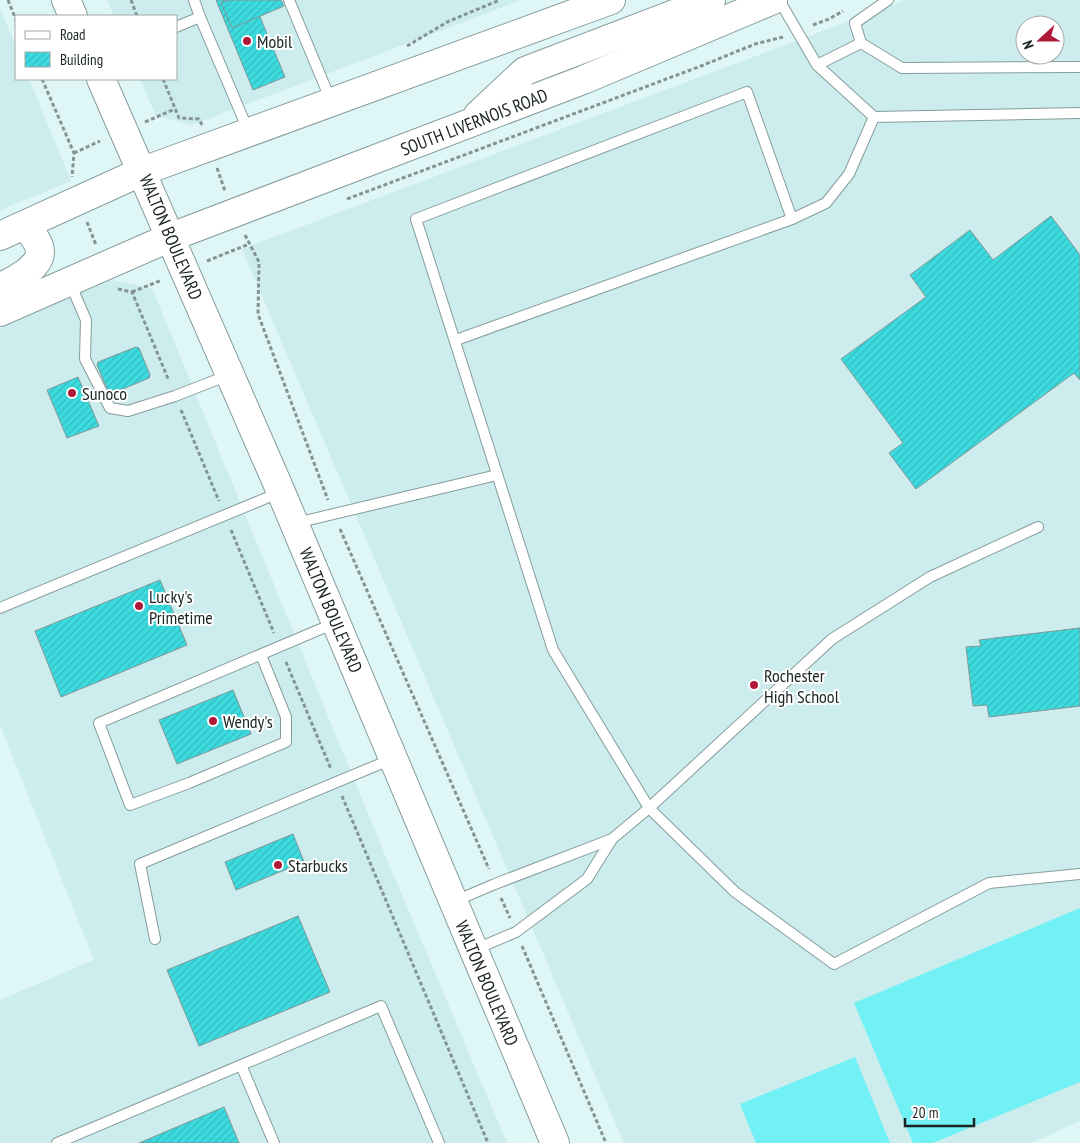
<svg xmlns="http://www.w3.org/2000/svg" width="1080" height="1143" font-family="'PT Sans Narrow',sans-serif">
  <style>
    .built { fill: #cceced; fill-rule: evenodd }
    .garden { fill: #71f1f4 }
    .building { fill: url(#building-hatch); stroke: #829797 }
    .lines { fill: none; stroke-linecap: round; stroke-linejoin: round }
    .lane-casing { stroke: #869c9c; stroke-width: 12 }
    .secondary-casing { stroke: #869c9c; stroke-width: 30 }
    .path { stroke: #849494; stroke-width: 3; stroke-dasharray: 4 2.5; stroke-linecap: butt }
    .lane { stroke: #fff; stroke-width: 10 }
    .secondary { stroke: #fff; stroke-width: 28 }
    .poi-dot { fill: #af1a38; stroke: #fff; stroke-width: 2 }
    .labels { text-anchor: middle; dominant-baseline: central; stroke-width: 4; stroke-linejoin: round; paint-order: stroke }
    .poi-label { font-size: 18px; fill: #1b2323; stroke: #fff; text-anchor: start }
    .street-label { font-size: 18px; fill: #1b2323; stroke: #fff }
  </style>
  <defs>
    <pattern id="building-hatch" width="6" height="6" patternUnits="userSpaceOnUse" patternTransform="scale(1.25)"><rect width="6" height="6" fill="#3cdbdf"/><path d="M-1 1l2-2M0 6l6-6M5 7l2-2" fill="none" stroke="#34bcbf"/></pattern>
  </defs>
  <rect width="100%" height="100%" fill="#dff6f6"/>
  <g class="built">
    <path d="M107,0H521L192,125L156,116L140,79H176V16H114Z"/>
    <path d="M905,0H1080V1121L1031,1143H624L242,249ZM1025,25H1055V55H1025Z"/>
    <path d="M0,8L16,47V79H29L71,181L0,210Z"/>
    <path d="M111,280L152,288L383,850L507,1143H0V1000L94,960L0,725V328Z"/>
  </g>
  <g class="garden">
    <path d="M1080,908V1082L933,1143H913L854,1003Z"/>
    <path d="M855,1057L890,1143H756L740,1104Z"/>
  </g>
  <g class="building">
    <path d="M216,0H253L285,77L253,90Z"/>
    <path d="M229,0H281L284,6L232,28L221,3Z"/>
    <path d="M1051,216L1080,255V380L1074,373L916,489L889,453L903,443L841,359L926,297L910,275L970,230L993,260Z"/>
    <path d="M136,347L139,348L150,375L149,378L111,394L109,393L97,365L98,362Z"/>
    <path d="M78,377L99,426L67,438L47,390Z"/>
    <path d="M160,580L187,645L61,697L35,631Z"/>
    <path d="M1080,628V706L989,717L987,705L973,706L966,647L981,646L979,640Z"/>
    <path d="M233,690L251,734L177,764L159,720Z"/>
    <path d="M293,834L304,862L236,890L225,862Z"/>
    <path d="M298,916L330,992L199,1046L167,970Z"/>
    <path d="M224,1107L239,1143H139Z"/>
  </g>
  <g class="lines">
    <g class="lane-casing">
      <g id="lane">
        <path d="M194,0L200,17"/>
        <path d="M289,0L331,101"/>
        <path d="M779,0L817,65L874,117L1080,113"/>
        <path d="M888,0L855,23L861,43L902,68L1080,67"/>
        <path d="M176,27L200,17L248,130"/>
        <path d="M817,65L861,43"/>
        <path d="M792,219L826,203L849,174L874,117"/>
        <path d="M70,283L86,320L85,359L110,408L128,411L175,396L229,375"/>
        <path d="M456,340L792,219L747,92L416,219L553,650L649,808L735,892L834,964L989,883L1080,874"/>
        <path d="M296,523L497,475"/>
        <path d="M0,608L281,492"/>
        <path d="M261,655L286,717V742L189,783L130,805L99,723L335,623"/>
        <path d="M455,901L495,884L612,839"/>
        <path d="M155,939L140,864L392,759"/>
        <path d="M476,949L516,932L587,879L612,839L649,808L832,639L930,577L1038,527"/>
        <path d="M241,1065L274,1143"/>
        <path d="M57,1143L381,1006L439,1143"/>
      </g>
    </g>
    <g class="secondary-casing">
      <g id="secondary">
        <path d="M66,0L73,16"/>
        <path d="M101,79L281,492L555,1143"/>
        <path d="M478,115L525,71L711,0"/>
        <path d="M0,236L143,171L611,0"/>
        <path d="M0,287C12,282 40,268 40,252C40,242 30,232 25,225"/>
        <path d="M0,312L171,237L583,80L773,0"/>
      </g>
    </g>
    <g class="path">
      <path d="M8,0L16,20"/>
      <path d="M131,0L137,16"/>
      <path d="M813,25L829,19L843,11"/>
      <path d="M407,46L449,21L500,0"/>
      <path d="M42,79L74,153L72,177"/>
      <path d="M163,79L179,118L199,119L202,125"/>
      <path d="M145,122L175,109"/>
      <path d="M74,153L100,141"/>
      <path d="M217,168L225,191"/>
      <path d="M347,199L701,66L755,44L783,37"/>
      <path d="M87,222L96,245"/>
      <path d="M245,235L259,262L258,314L328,500"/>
      <path d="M207,261L249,244"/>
      <path d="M118,289L132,292L169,381"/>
      <path d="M132,292L162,280"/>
      <path d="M181,410L219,501"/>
      <path d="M340,529L489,869"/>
      <path d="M231,530L274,633"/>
      <path d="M286,662L331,769"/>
      <path d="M342,796L488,1143"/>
      <path d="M501,898L510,918"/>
      <path d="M522,946L606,1143"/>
    </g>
    <use href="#lane" class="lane"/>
    <use href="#secondary" class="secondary"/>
  </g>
  <g class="poi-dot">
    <circle cx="247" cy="41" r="5"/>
    <circle cx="72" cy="393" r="5"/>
    <circle cx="139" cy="606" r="5"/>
    <circle cx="754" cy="685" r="5"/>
    <circle cx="213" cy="721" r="5"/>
    <circle cx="278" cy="865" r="5"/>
  </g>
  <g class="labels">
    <g class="poi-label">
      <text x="257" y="41">Mobil</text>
      <text x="82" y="393">Sunoco</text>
      <text x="149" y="596">Lucky's<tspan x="149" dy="21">Primetime</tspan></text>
      <text x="764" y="675">Rochester<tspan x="764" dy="21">High School</tspan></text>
      <text x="223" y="721">Wendy's</text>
      <text x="288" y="865">Starbucks</text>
    </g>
    <g class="street-label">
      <text transform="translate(474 122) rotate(-21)">SOUTH LIVERNOIS ROAD</text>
      <text transform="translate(171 237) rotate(67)">WALTON BOULEVARD</text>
      <text transform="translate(331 610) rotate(67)">WALTON BOULEVARD</text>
      <text transform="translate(487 983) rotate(67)">WALTON BOULEVARD</text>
    </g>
  </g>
  <rect x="15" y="15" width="162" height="65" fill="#ffffff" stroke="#a4a7a7"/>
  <rect x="25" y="31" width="25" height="8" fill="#ffffff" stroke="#a4a7a7"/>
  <text x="60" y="40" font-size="15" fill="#1b2323">Road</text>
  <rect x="25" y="52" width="25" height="15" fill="url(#building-hatch)" stroke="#a4a7a7"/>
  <text x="60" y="65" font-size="15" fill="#1b2323">Building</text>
  <g transform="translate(1040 40) rotate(249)"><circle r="24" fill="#ffffff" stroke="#a4a7a7"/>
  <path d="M0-4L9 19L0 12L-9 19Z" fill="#af1a38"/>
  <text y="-8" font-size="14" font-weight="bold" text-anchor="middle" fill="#1b2323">N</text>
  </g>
  <path d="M905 1118v8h69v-8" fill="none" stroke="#1b2323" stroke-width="2.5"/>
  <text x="912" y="1118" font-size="15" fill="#1b2323" stroke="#ffffff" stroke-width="4" paint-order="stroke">20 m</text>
</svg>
